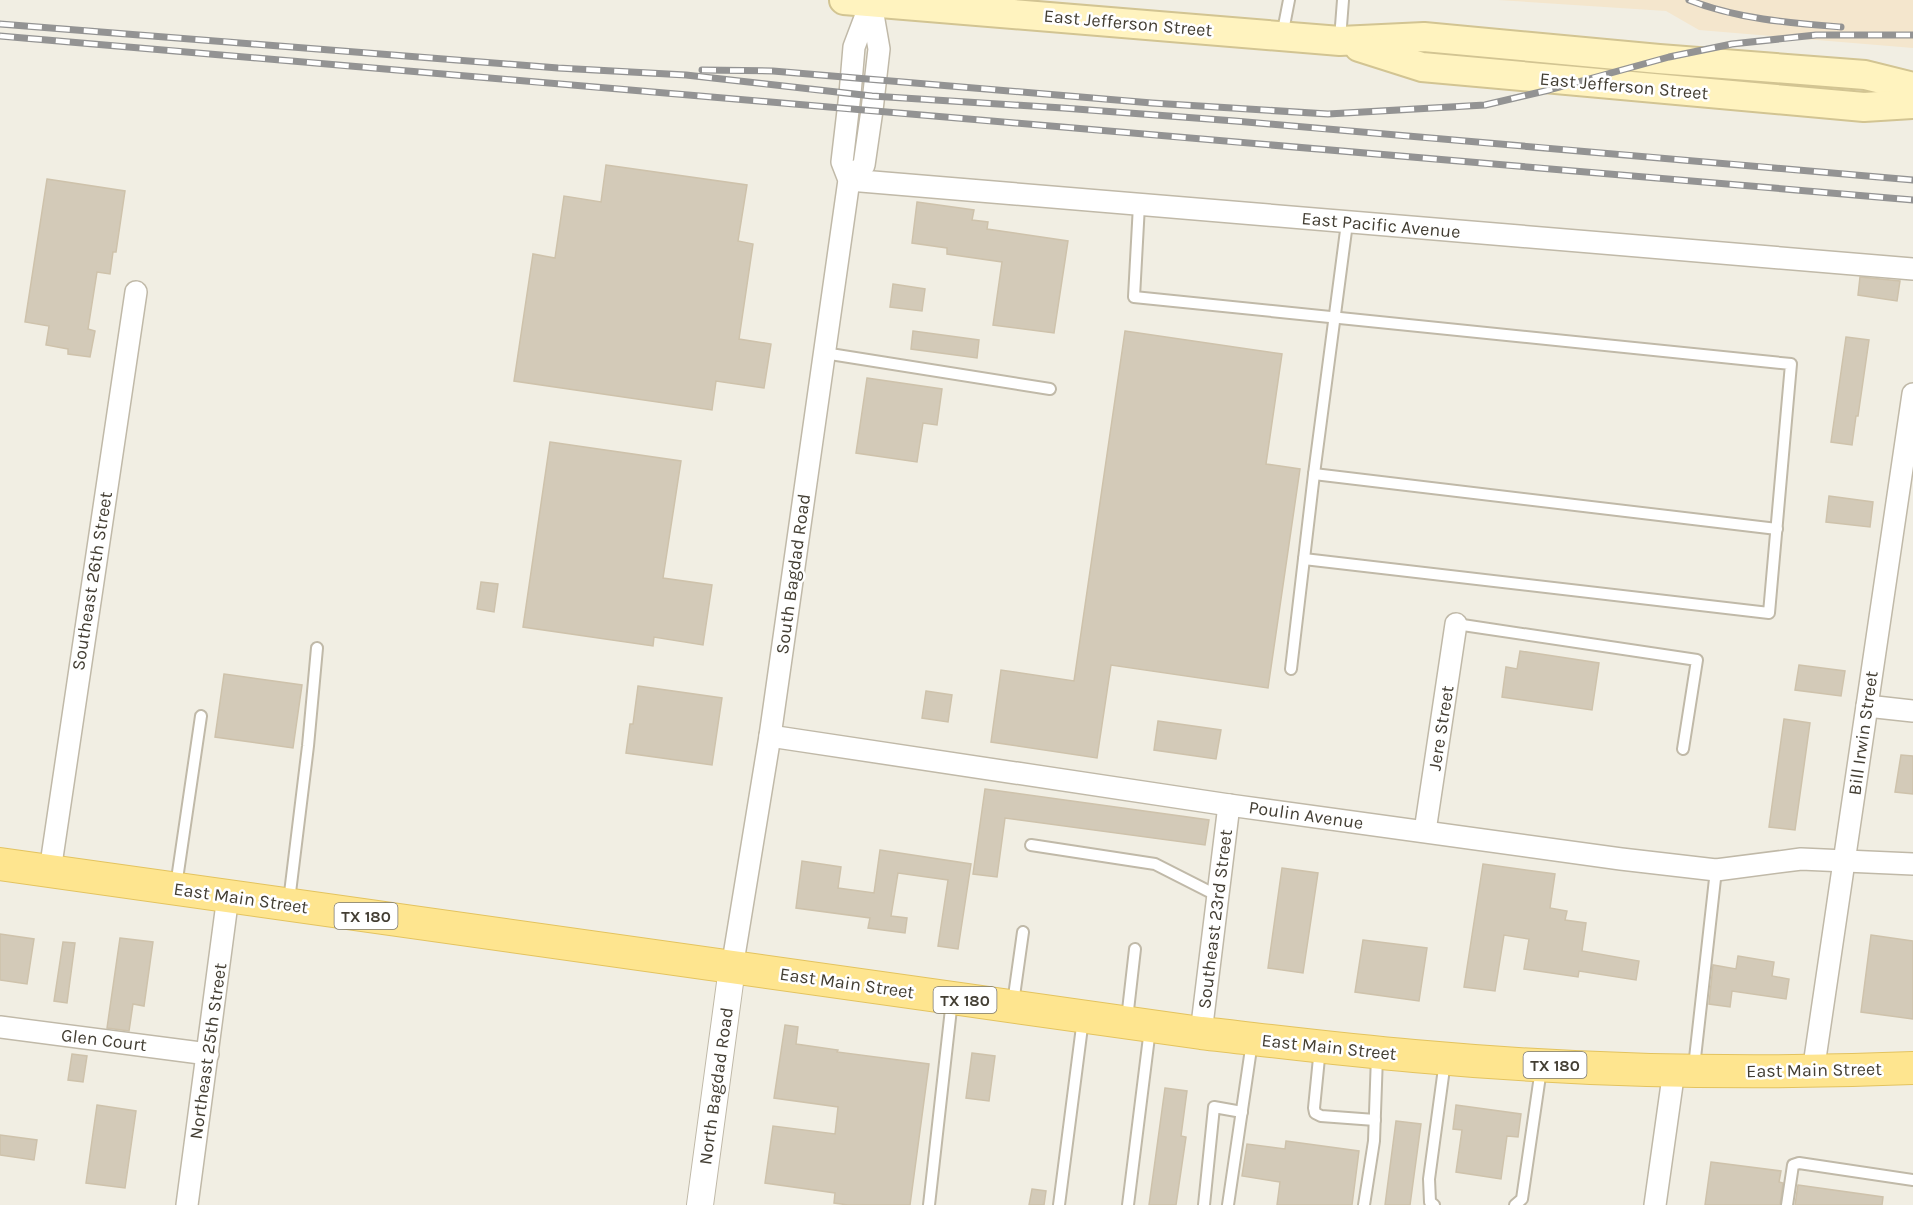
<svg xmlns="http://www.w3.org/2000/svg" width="1913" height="1205" font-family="Karla,sans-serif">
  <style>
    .commercial { fill: #f4e6cd }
    .building { fill: #d3cab8; stroke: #cec2ab; stroke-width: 1.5 }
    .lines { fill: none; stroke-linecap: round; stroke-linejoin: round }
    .service-casing { stroke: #c0b9a8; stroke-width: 14 }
    .minor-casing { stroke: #c0b9a8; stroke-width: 24 }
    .tertiary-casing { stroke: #c0b9a8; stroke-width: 28 }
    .secondary-casing { stroke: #d2c492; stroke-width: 32 }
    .primary-casing { stroke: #e3c35f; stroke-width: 34 }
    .service { stroke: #fff; stroke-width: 10 }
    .minor { stroke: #fff; stroke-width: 21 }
    .tertiary { stroke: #fff; stroke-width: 26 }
    .secondary { stroke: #fff3bf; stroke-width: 28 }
    .primary { stroke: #fee58f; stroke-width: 32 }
    .rail-casing { stroke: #939393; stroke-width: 7 }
    .rail { stroke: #fff; stroke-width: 4.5; stroke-dasharray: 14; stroke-linecap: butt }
    .labels { text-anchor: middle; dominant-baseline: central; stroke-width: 5; stroke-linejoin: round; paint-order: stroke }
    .shield { fill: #fff; stroke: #7b7870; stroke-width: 1.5 }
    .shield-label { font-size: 16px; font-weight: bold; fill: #433e33 }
    .street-label { font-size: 18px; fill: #433e33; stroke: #fff }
  </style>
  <rect width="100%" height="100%" fill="#f1eee3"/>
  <path class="commercial" d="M1498,0H1913V48L1699,30L1666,11Z"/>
  <g class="building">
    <path d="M606,165L747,185L738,241L753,244L739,339L771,344L764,388L716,381L712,410L514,381L533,254L555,258L564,196L601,202Z"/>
    <path d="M47,179L125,191L116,252H113L110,274L97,272L88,329L95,331L90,357L68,354V349L46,345L49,326L25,322Z"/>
    <path d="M917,202L974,210L972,220L988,222L987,229L1068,241L1054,333L993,325L1002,262L947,254V248L912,243Z"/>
    <path d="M1860,277L1900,281L1897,301L1858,295Z"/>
    <path d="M893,284L925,289L922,311L890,307Z"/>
    <path d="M913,331L979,340L977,358L911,349Z"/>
    <path d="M1125,331L1282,354L1266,464L1300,469L1268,688L1111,665L1097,758L991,742L1001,670L1074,681Z"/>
    <path d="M1846,337L1869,340L1858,416H1856L1852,445L1831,442Z"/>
    <path d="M867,378L942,389L937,425L923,423L917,462L856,453Z"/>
    <path d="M550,442L681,461L663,578L712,585L703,645L654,637L653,646L523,627Z"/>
    <path d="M1829,496L1873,502L1870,527L1826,522Z"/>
    <path d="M481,582L498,584L494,612L477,609Z"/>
    <path d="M1520,651L1599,663L1592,710L1502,697L1506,667L1517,669Z"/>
    <path d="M1799,665L1845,671L1841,696L1795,690Z"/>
    <path d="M224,674L302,685L293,748L215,737Z"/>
    <path d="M638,686L722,698L712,765L626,753L630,724H633Z"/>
    <path d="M926,691L952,695L948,722L922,718Z"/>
    <path d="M1784,719L1810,723L1795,830L1769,827Z"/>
    <path d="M1158,721L1221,730L1216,759L1154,750Z"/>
    <path d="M1901,755L1913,756V794L1895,792Z"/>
    <path d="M985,789L1209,820L1205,845L1005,818L997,877L973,874Z"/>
    <path d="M880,850L971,864L958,949L938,946L948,880L898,873L891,916L907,918L905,933L868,928L870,918L796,908L802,861L841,867L838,888L874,893Z"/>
    <path d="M1483,864L1555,874L1550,908L1567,911L1565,920L1586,923L1582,951L1639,961L1636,980L1579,971L1578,977L1524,969L1529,939L1504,935L1495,991L1464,987Z"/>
    <path d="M1282,868L1318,873L1303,973L1268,968Z"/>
    <path d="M0,934L34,939L27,984L0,980Z"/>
    <path d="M1871,935L1913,941V1019L1861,1012Z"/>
    <path d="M120,938L153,942L144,1006L133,1004L129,1031L107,1028Z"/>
    <path d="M1363,940L1427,948L1419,1001L1355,992Z"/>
    <path d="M63,942L75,943L67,1003L54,1001Z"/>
    <path d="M1738,956L1774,962L1772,976L1789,979L1786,999L1732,991L1730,1007L1709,1004L1713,965L1736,969Z"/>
    <path d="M785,1025L798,1027L796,1044L838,1050L837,1052L929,1064L910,1205H848L834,1203L835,1193L765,1183L773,1126L835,1134L838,1107L774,1098Z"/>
    <path d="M972,1053L995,1056L989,1101L966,1098Z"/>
    <path d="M72,1054L87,1056L83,1082L68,1080Z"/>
    <path d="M1165,1088L1187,1091L1181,1136L1186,1137L1176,1205H1149Z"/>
    <path d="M97,1105L136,1111L125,1188L86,1183Z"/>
    <path d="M1456,1105L1521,1114L1518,1137L1507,1136L1501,1179L1456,1172L1462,1130L1453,1129Z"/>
    <path d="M1396,1121L1421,1124L1410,1205H1385Z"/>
    <path d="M0,1135L37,1140L34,1160L0,1155Z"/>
    <path d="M1286,1141L1359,1151L1352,1205H1277L1280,1182L1242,1176L1247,1144L1285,1149Z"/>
    <path d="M1711,1162L1781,1171L1779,1182L1783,1183L1780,1205H1705Z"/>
    <path d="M1798,1185L1883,1197L1882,1205H1795Z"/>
    <path d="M1032,1189L1046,1191L1044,1205H1029Z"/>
  </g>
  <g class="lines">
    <g class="service-casing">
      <g id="service">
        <path d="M1282,36L1289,0"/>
        <path d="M1340,39L1343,0"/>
        <path d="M1139,205L1134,297L1791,364L1769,613L1304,559"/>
        <path d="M824,353L1050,389"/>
        <path d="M1314,474L1777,529"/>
        <path d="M1456,624L1697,660L1683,749"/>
        <path d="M1291,669L1314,474L1347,223"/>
        <path d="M1031,845L1155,864L1218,896"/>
        <path d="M176,886L201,716"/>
        <path d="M289,901L308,746L317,648"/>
        <path d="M1013,1003L1023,932"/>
        <path d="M1127,1019L1135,949"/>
        <path d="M1320,1048L1314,1108L1315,1113L1321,1116L1375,1120"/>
        <path d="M1694,1067L1716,870"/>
        <path d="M929,1205L952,1000"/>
        <path d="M1059,1205L1083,1019"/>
        <path d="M1128,1205L1150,1029"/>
        <path d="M1204,1205L1214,1107L1242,1112"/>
        <path d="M1228,1205L1252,1042"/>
        <path d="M1364,1205L1374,1141L1377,1056"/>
        <path d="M1434,1205L1430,1202L1429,1179L1445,1061"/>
        <path d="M1515,1205L1522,1199L1541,1069"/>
        <path d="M1787,1205L1793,1165L1799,1163L1913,1180"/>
      </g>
    </g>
    <g class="minor-casing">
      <g id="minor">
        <path d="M849,180L1913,269"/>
        <path d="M849,180L864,165L872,110L879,49L871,3"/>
        <path d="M1867,706L1913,711"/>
        <path d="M770,736L1229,805L1621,859L1716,870L1801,859L1913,864"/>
        <path d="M1425,831L1456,624"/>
        <path d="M50,871L136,292"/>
        <path d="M732,968L770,736L849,180L842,162L850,94L854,47L871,2"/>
        <path d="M0,1027L208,1054"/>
        <path d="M1201,1033L1229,805"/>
        <path d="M1813,1072L1913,394"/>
        <path d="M187,1205L228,896"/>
        <path d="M1655,1205L1674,1070"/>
      </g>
    </g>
    <g class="tertiary-casing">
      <path id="tertiary" d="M700,1205L732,968"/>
    </g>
    <g class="secondary-casing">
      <g id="secondary">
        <path d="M844,0L1340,41L1424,37L1659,59L1865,75L1913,87"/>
        <path d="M1359,47L1422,67L1864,107L1913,104"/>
      </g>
    </g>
    <g class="primary-casing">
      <path id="primary" d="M0,864L1201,1033C1272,1041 1343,1050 1414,1056C1579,1071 1747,1075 1913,1068"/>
    </g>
    <use href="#service" class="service"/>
    <use href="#minor" class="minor"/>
    <use href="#tertiary" class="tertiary"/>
    <use href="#secondary" class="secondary"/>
    <use href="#primary" class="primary"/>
    <g class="rail-casing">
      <g id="rail">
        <path d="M1689,0C1737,19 1790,23 1841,27"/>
        <path d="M0,24L558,68L686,75L872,96L1063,108L1235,121L1913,180"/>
        <path d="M0,36L1913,200"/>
        <path d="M702,70L773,71L1152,103L1328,114L1485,105L1549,90L1669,57L1732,44L1816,35H1913"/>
      </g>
    </g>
    <use href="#rail" class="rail"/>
  </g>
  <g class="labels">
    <g class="shield">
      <rect x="334.5" y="903" width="63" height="26" rx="4.5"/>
      <rect x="933.5" y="987" width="63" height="26" rx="4.5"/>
      <rect x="1523.5" y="1052" width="63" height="26" rx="4.5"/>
    </g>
    <g class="shield-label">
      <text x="366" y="916">TX 180</text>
      <text x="965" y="1000">TX 180</text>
      <text x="1555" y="1065">TX 180</text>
    </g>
    <g class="street-label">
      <text transform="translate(1128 23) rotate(5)">East Jefferson Street</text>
      <text transform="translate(1624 86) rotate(5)">East Jefferson Street</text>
      <text transform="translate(1381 225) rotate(5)">East Pacific Avenue</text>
      <text transform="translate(793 574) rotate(-82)">South Bagdad Road</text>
      <text transform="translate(92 581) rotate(-81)">Southeast 26th Street</text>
      <text transform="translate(1441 728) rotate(-81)">Jere Street</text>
      <text transform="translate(1863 733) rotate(-82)">Bill Irwin Street</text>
      <text transform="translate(1306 815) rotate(8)">Poulin Avenue</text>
      <text transform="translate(241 898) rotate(8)">East Main Street</text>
      <text transform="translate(1215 919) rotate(-83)">Southeast 23rd Street</text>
      <text transform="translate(847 983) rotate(8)">East Main Street</text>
      <text transform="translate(104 1040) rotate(7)">Glen Court</text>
      <text transform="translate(1329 1047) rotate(6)">East Main Street</text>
      <text transform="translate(208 1051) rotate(-82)">Northeast 25th Street</text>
      <text transform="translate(1814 1070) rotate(-1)">East Main Street</text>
      <text transform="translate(716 1086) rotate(-82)">North Bagdad Road</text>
    </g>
  </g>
</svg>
